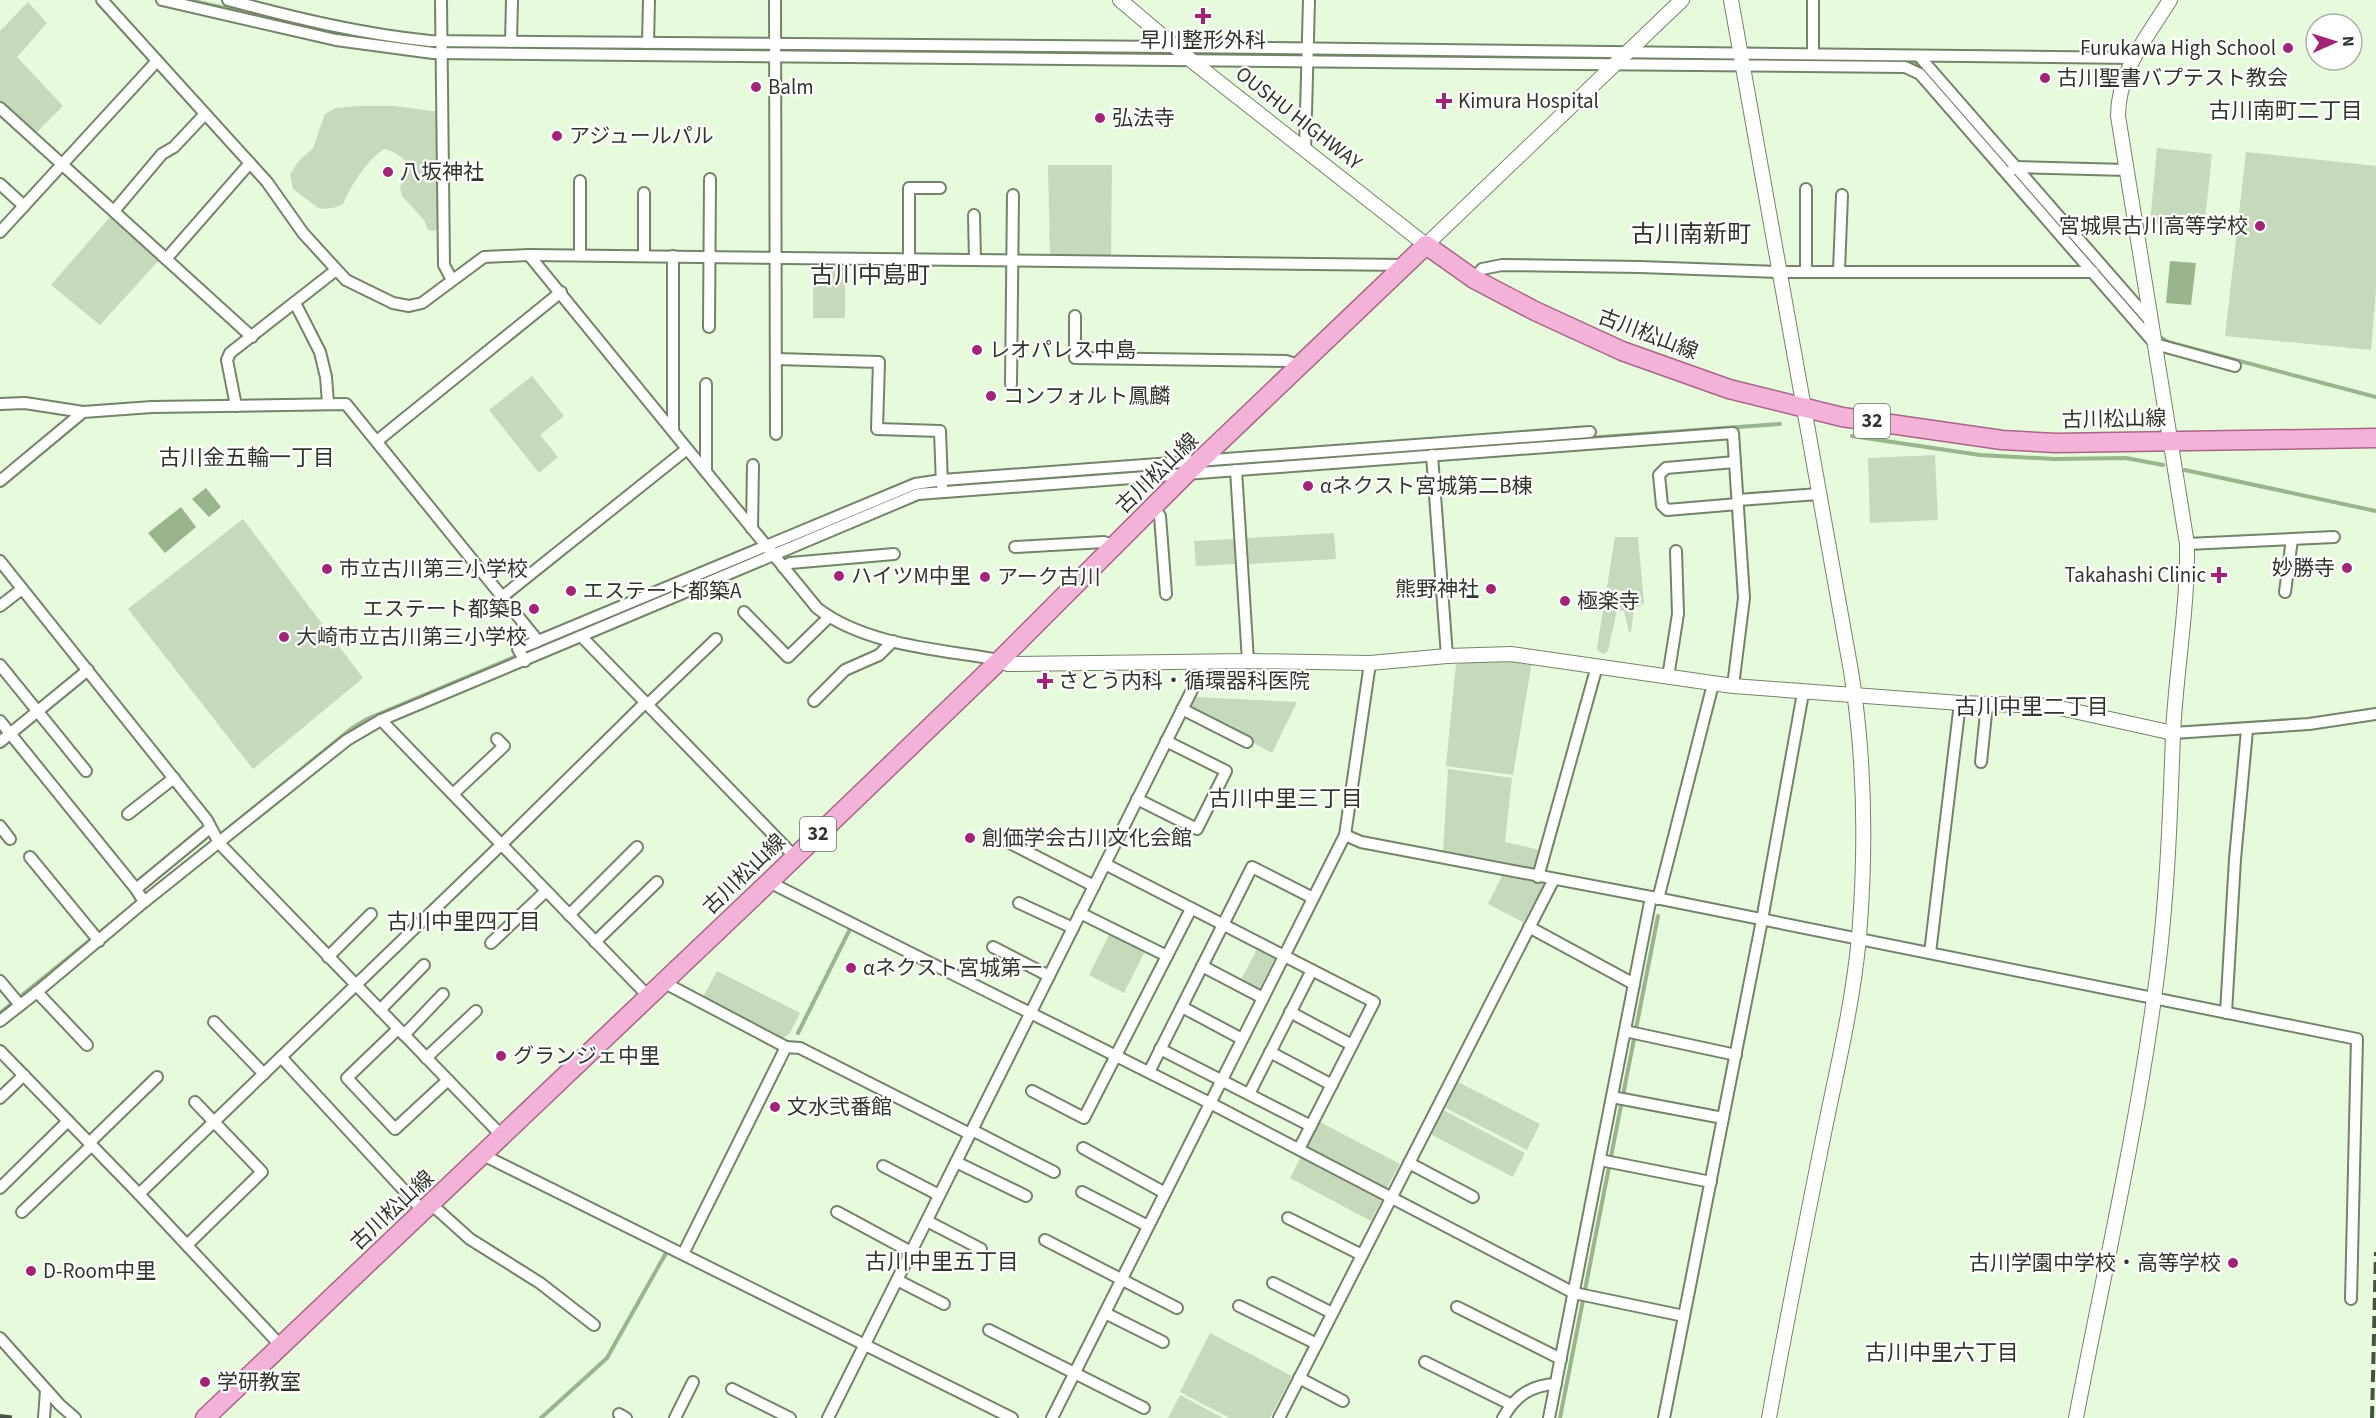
<svg xmlns="http://www.w3.org/2000/svg" width="2376" height="1418" font-family="'Source Sans 3','Noto Sans JP',sans-serif">
  <style>
    .green { fill: #c6d9bb }
    .water { fill: #9bb48d }
    .lines { fill: none; stroke-linecap: round; stroke-linejoin: round }
    .stream { stroke: #9bb48d; stroke-width: 4 }
    .minor-casing { stroke: #738469; stroke-width: 14 }
    .tertiary-casing { stroke: #738469; stroke-width: 16 }
    .primary-casing { stroke: #a96589; stroke-width: 21 }
    .minor { stroke: #fff; stroke-width: 10 }
    .tertiary { stroke: #fff; stroke-width: 14 }
    .primary { stroke: #f3b2d7; stroke-width: 18 }
    .rail { stroke: #495144; stroke-width: 4; stroke-dasharray: 12 6; stroke-linecap: butt }
    .poi-dot { fill: #a32476; stroke: #fff; stroke-width: 2 }
    .labels { text-anchor: middle; dominant-baseline: central; stroke-width: 4.5; stroke-linejoin: round; paint-order: stroke }
    .shield { fill: #fff; stroke: #6d726b; stroke-width: 1.5 }
    .shield-label { font-size: 20px; font-weight: bold; fill: #2f362b }
    .poi-label { font-size: 21px; fill: #2f362b; stroke: #fff; text-anchor: start }
    .street-label { font-size: 21px; fill: #2f362b; stroke: #fff }
    .neighbourhood-label { font-size: 22px; fill: #2f362b; stroke: #fff }
    .quarter-label { font-size: 24px; fill: #2f362b; stroke: #fff }
  </style>
  <rect width="100%" height="100%" fill="#e7fadc"/>
  <g class="green">
    <path d="M28,2L47,23L17,57L63,106L34,135L0,104V31Z"/>
    <path d="M360,106H394L439,112L440,227L434,231L428,230L424,220L402,196L400,188L406,162C399,155 394,151 384,149C366,161 352,184 343,204L333,208L320,209L293,189L290,174L298,162L313,148L325,114L336,108Z"/>
    <path d="M2157,148L2212,154L2204,230L2150,223Z"/>
    <path d="M2246,152L2376,166V290L2371,350L2225,336Z"/>
    <path d="M1048,165H1112L1111,258H1050Z"/>
    <path d="M111,216L159,260L100,325L51,285Z"/>
    <rect x="813" y="267" width="32" height="51"/>
    <path d="M532,376L564,416L540,435L558,457L539,473L489,410Z"/>
    <path d="M1935,455L1938,520L1870,523L1868,458Z"/>
    <path d="M243,519L363,678L253,769L128,609Z"/>
    <path d="M1334,533L1336,559L1248,564L1246,538Z"/>
    <path d="M1615,537H1638L1644,603L1634,609L1631,632H1629L1624,611L1617,610L1608,651L1604,654L1599,652L1597,648Z"/>
    <path d="M1234,539L1235,564L1196,566L1194,541Z"/>
    <path d="M1498,659L1532,662L1513,775L1446,766L1456,664Z"/>
    <path d="M1195,697L1297,702L1272,753L1190,708Z"/>
    <path d="M1448,769L1512,778L1505,842L1540,850L1535,873L1443,852Z"/>
    <path d="M1503,874L1542,879L1545,883L1525,923L1488,904Z"/>
    <path d="M1110,933L1145,951L1124,993L1089,975Z"/>
    <path d="M1257,949L1275,958L1259,990L1241,980Z"/>
    <path d="M717,971L800,1013L790,1033L782,1039L703,997Z"/>
    <path d="M1458,1082L1540,1124L1527,1150L1444,1107Z"/>
    <path d="M1443,1110L1525,1153L1513,1177L1430,1134Z"/>
    <path d="M1318,1121L1400,1164L1386,1190L1304,1147Z"/>
    <path d="M1301,1157L1382,1199L1371,1221L1290,1178Z"/>
    <path d="M1210,1333L1292,1376L1270,1418H1230L1180,1392Z"/>
    <path d="M1180,1395L1223,1418H1168Z"/>
  </g>
  <g class="water">
    <path d="M2170,261L2196,263L2191,305L2166,303Z"/>
    <path d="M206,488L221,507L209,517L192,499Z"/>
    <path d="M181,507L196,527L165,553L148,533Z"/>
  </g>
  <g class="lines">
    <g class="stream">
      <path d="M189,0L358,38"/>
      <path d="M416,46L1160,54"/>
      <path d="M1205,54L1499,58"/>
      <path d="M1658,60H1726"/>
      <path d="M1759,60L1901,61H1911L1924,69"/>
      <path d="M1980,134L2024,185"/>
      <path d="M2078,248L2143,321"/>
      <path d="M2160,337L2168,342L2376,397"/>
      <path d="M1852,436L1980,455L2055,459L2126,458L2163,465"/>
      <path d="M1214,465L1780,424"/>
      <path d="M2185,470L2376,511"/>
      <path d="M944,485L1182,468"/>
      <path d="M0,1013L351,729L367,719L695,581"/>
      <path d="M798,1033L850,929"/>
      <path d="M541,1418L607,1358L666,1253"/>
      <path d="M1560,1418L1658,916"/>
    </g>
    <g class="minor-casing">
      <g id="minor">
        <path d="M102,0L267,182L303,233L346,280L393,303L409,306L422,303L484,257L529,255L817,608C866,646 940,649 1000,660"/>
        <path d="M162,0L336,40L433,53L1905,67L1920,74L2155,344L2235,366"/>
        <path d="M228,0C295,18 361,34 430,41L1175,47L2134,58"/>
        <path d="M441,0L444,265L452,280"/>
        <path d="M775,0L776,434"/>
        <path d="M1813,0V54"/>
        <path d="M511,42L512,0"/>
        <path d="M648,43L649,0"/>
        <path d="M1919,56L2151,322"/>
        <path d="M0,108L252,337"/>
        <path d="M1305,150L1309,0"/>
        <path d="M2013,169L2016,167L2127,170"/>
        <path d="M0,184L24,206"/>
        <path d="M644,193V256"/>
        <path d="M114,211L162,154L174,147L205,114"/>
        <path d="M974,215L975,260"/>
        <path d="M0,232L157,61"/>
        <path d="M529,255L1406,265"/>
        <path d="M580,255V181"/>
        <path d="M673,256V431"/>
        <path d="M166,259L250,163"/>
        <path d="M909,259V188H940"/>
        <path d="M1806,270V189"/>
        <path d="M1839,271L1842,195"/>
        <path d="M1474,279L1482,269L1502,265L1640,267L1779,272H2093"/>
        <path d="M295,303L320,352L326,377L328,403"/>
        <path d="M1075,316V358L1286,361L1301,366"/>
        <path d="M709,327L710,179"/>
        <path d="M776,359L879,362L877,429L940,431L942,485"/>
        <path d="M1011,384L1013,195"/>
        <path d="M0,404L25,403L83,412"/>
        <path d="M236,406L227,360L230,353L336,270"/>
        <path d="M377,441L561,292"/>
        <path d="M1432,455L1447,656"/>
        <path d="M1735,462L1666,468L1659,475L1662,505L1667,510L1738,504"/>
        <path d="M1236,470L1248,661"/>
        <path d="M706,472V384"/>
        <path d="M0,481L83,412L152,407L346,404L538,641L518,649L525,661"/>
        <path d="M1738,500L1819,494"/>
        <path d="M1153,507L1160,516L1166,594"/>
        <path d="M752,529L753,465"/>
        <path d="M2187,544L2334,537"/>
        <path d="M1015,547L1104,542L1115,546"/>
        <path d="M0,561L207,820L219,843L502,1136"/>
        <path d="M783,567L790,563L894,554"/>
        <path d="M2285,592L2292,539"/>
        <path d="M502,597L687,449"/>
        <path d="M0,606L22,589"/>
        <path d="M744,612L788,657L829,617"/>
        <path d="M581,636L918,494L1733,433L1744,598L1733,686"/>
        <path d="M538,641L915,484L942,480L1590,432"/>
        <path d="M0,665L86,771"/>
        <path d="M1668,677L1678,614L1676,551"/>
        <path d="M814,701L845,670L879,655L893,641"/>
        <path d="M648,704L716,639"/>
        <path d="M1182,709L1247,742"/>
        <path d="M381,720L648,996"/>
        <path d="M0,721L136,889L144,902"/>
        <path d="M2173,733L2309,724L2376,714"/>
        <path d="M0,742L88,670"/>
        <path d="M1981,762L1987,704"/>
        <path d="M453,794L504,746L497,739"/>
        <path d="M1137,799L1197,829L1226,771L1166,741"/>
        <path d="M128,814L174,778"/>
        <path d="M0,826L10,839"/>
        <path d="M1345,835L1361,842L1651,897L2357,1039L2351,1299"/>
        <path d="M1008,842L1094,886"/>
        <path d="M30,857L99,941"/>
        <path d="M1105,864L1374,1002L1299,1149"/>
        <path d="M1538,877L1597,666"/>
        <path d="M769,882L1210,1103L1574,1293L1684,1316"/>
        <path d="M136,889L210,828"/>
        <path d="M1658,899L1713,684"/>
        <path d="M1019,903L1073,928"/>
        <path d="M1080,913L1167,956"/>
        <path d="M569,915L637,847"/>
        <path d="M1529,927L1634,984"/>
        <path d="M595,942L657,882"/>
        <path d="M491,943L546,891"/>
        <path d="M993,947L1049,976"/>
        <path d="M1930,953L1960,703"/>
        <path d="M328,957L371,914"/>
        <path d="M1202,966L1263,998"/>
        <path d="M0,981L20,1005"/>
        <path d="M663,982L786,1047L800,1048L970,1134"/>
        <path d="M37,992L87,1045"/>
        <path d="M1182,1007L1242,1039"/>
        <path d="M380,1010L424,965"/>
        <path d="M1290,1012L1352,1045"/>
        <path d="M2226,1013L2235,859L2247,730"/>
        <path d="M0,1021L37,992L144,902L347,740L381,720L581,636L795,857"/>
        <path d="M214,1022L264,1074"/>
        <path d="M398,1029L347,1078L395,1129L448,1080"/>
        <path d="M1625,1031L1736,1055"/>
        <path d="M404,1035L443,994"/>
        <path d="M1160,1049L1311,1126"/>
        <path d="M0,1051L139,1194L281,1346"/>
        <path d="M1270,1052L1332,1085"/>
        <path d="M281,1057L423,1211"/>
        <path d="M426,1058L476,1011"/>
        <path d="M1149,1072L1252,867L1313,898"/>
        <path d="M1032,1091L1084,1118L1191,909"/>
        <path d="M1249,1094L1312,970"/>
        <path d="M1612,1097L1723,1118"/>
        <path d="M0,1098L24,1075"/>
        <path d="M972,1130L1054,1172"/>
        <path d="M89,1143L157,1077"/>
        <path d="M1083,1148L1165,1193"/>
        <path d="M483,1155L1012,1418"/>
        <path d="M1600,1160L1711,1182"/>
        <path d="M956,1162L1026,1196"/>
        <path d="M1409,1163L1473,1197"/>
        <path d="M883,1166L939,1195"/>
        <path d="M0,1188L68,1121"/>
        <path d="M1082,1192L1148,1226"/>
        <path d="M139,1194L501,845L646,702"/>
        <path d="M431,1204L470,1239L540,1283L594,1325"/>
        <path d="M22,1212L92,1145"/>
        <path d="M837,1212L911,1252"/>
        <path d="M1288,1218L1362,1255"/>
        <path d="M927,1221L981,1249"/>
        <path d="M1045,1240L1177,1308"/>
        <path d="M187,1245L262,1172L195,1102"/>
        <path d="M683,1254L786,1047"/>
        <path d="M897,1280L944,1304"/>
        <path d="M1273,1283L1332,1313"/>
        <path d="M1239,1306L1317,1344"/>
        <path d="M1457,1307L1561,1359"/>
        <path d="M1105,1313L1163,1342"/>
        <path d="M989,1330L1144,1408"/>
        <path d="M0,1338L60,1405L75,1418"/>
        <path d="M1425,1362L1510,1404"/>
        <path d="M1299,1378L1343,1401"/>
        <path d="M732,1389L790,1418"/>
        <path d="M619,1414L626,1418"/>
        <path d="M44,1418L46,1390"/>
        <path d="M675,1418L693,1382"/>
        <path d="M828,1418L1206,662"/>
        <path d="M1052,1418L1345,835L1370,663"/>
        <path d="M1279,1418L1554,879"/>
        <path d="M1503,1418C1515,1396 1531,1385 1556,1384"/>
        <path d="M1549,1418L1651,897"/>
        <path d="M1664,1418L1762,920L1803,693"/>
      </g>
    </g>
    <g class="tertiary-casing">
      <g id="tertiary">
        <path d="M1120,0L1192,61L1426,245L1682,0"/>
        <path d="M1731,0L1851,671C1865,758 1866,850 1859,937C1853,1003 1837,1069 1824,1133C1805,1228 1786,1323 1769,1418"/>
        <path d="M1000,660L1008,664L1248,661L1370,663L1447,656L1511,654L1733,686L1960,703L2051,706L2173,733"/>
        <path d="M2076,1418C2103,1276 2136,1134 2155,991C2167,906 2170,820 2173,734C2176,670 2188,608 2187,544L2118,116C2118,71 2147,37 2170,0"/>
      </g>
    </g>
    <g class="primary-casing">
      <path id="primary" d="M205,1418L769,882L1000,660L1187,473L1426,245L1474,279L1535,311L1622,351L1729,389L1842,417L2002,440L2056,443L2376,438"/>
    </g>
    <use href="#minor" class="minor"/>
    <use href="#tertiary" class="tertiary"/>
    <use href="#primary" class="primary"/>
    <g class="rail">
      <path d="M0,1416L17,1418"/>
      <path d="M2372,1418L2376,1252"/>
    </g>
  </g>
  <g class="poi-dot">
    <path d="M1200 7h6v6h6v6h-6v6h-6v-6h-6v-6h6z"/>
    <circle cx="2288" cy="48" r="6"/>
    <circle cx="2045" cy="78" r="6"/>
    <circle cx="756" cy="87" r="6"/>
    <path d="M1441 92h6v6h6v6h-6v6h-6v-6h-6v-6h6z"/>
    <circle cx="1100" cy="118" r="6"/>
    <circle cx="557" cy="136" r="6"/>
    <circle cx="388" cy="172" r="6"/>
    <circle cx="2260" cy="226" r="6"/>
    <circle cx="977" cy="350" r="6"/>
    <circle cx="991" cy="396" r="6"/>
    <circle cx="1308" cy="486" r="6"/>
    <circle cx="2347" cy="568" r="6"/>
    <circle cx="327" cy="569" r="6"/>
    <path d="M2216 566h6v6h6v6h-6v6h-6v-6h-6v-6h6z"/>
    <circle cx="839" cy="576" r="6"/>
    <circle cx="985" cy="577" r="6"/>
    <circle cx="1491" cy="589" r="6"/>
    <circle cx="571" cy="591" r="6"/>
    <circle cx="1565" cy="601" r="6"/>
    <circle cx="534" cy="609" r="6"/>
    <circle cx="284" cy="637" r="6"/>
    <path d="M1042 672h6v6h6v6h-6v6h-6v-6h-6v-6h6z"/>
    <circle cx="970" cy="838" r="6"/>
    <circle cx="851" cy="968" r="6"/>
    <circle cx="501" cy="1056" r="6"/>
    <circle cx="775" cy="1107" r="6"/>
    <circle cx="2233" cy="1263" r="6"/>
    <circle cx="31" cy="1271" r="6"/>
    <circle cx="205" cy="1382" r="6"/>
  </g>
  <g class="labels">
    <g class="shield">
      <rect x="1854" y="404" width="36" height="34" rx="4.5"/>
      <rect x="800" y="817" width="36" height="34" rx="4.5"/>
    </g>
    <g class="shield-label">
      <text x="1872" y="421">32</text>
      <text x="818" y="834">32</text>
    </g>
    <g class="poi-label">
      <text x="1203" y="40" text-anchor="middle">早川整形外科</text>
      <text x="2276" y="48" text-anchor="end">Furukawa High School</text>
      <text x="2057" y="78">古川聖書バプテスト教会</text>
      <text x="768" y="87">Balm</text>
      <text x="1458" y="101">Kimura Hospital</text>
      <text x="1112" y="118">弘法寺</text>
      <text x="569" y="136">アジュールパル</text>
      <text x="400" y="172">八坂神社</text>
      <text x="2248" y="226" text-anchor="end">宮城県古川高等学校</text>
      <text x="989" y="350">レオパレス中島</text>
      <text x="1003" y="396">コンフォルト鳳麟</text>
      <text x="1320" y="486">αネクスト宮城第二B棟</text>
      <text x="2335" y="568" text-anchor="end">妙勝寺</text>
      <text x="339" y="569">市立古川第三小学校</text>
      <text x="2206" y="575" text-anchor="end">Takahashi Clinic</text>
      <text x="851" y="576">ハイツM中里</text>
      <text x="997" y="577">アーク古川</text>
      <text x="1479" y="589" text-anchor="end">熊野神社</text>
      <text x="583" y="591">エステート都築A</text>
      <text x="1577" y="601">極楽寺</text>
      <text x="522" y="609" text-anchor="end">エステート都築B</text>
      <text x="296" y="637">大崎市立古川第三小学校</text>
      <text x="1058" y="681">さとう内科・循環器科医院</text>
      <text x="982" y="838">創価学会古川文化会館</text>
      <text x="863" y="968">αネクスト宮城第一</text>
      <text x="513" y="1056">グランジェ中里</text>
      <text x="787" y="1107">文水弐番館</text>
      <text x="2221" y="1263" text-anchor="end">古川学園中学校・高等学校</text>
      <text x="43" y="1271">D-Room中里</text>
      <text x="217" y="1382">学研教室</text>
    </g>
    <g class="street-label">
      <text transform="translate(1299 118) rotate(38)">OUSHU HIGHWAY</text>
      <text transform="translate(1648 334) rotate(21)">古川松山線</text>
      <text transform="translate(2114 419) rotate(-1)">古川松山線</text>
      <text transform="translate(1157 473) rotate(-44)">古川松山線</text>
      <text transform="translate(744 874) rotate(-44)">古川松山線</text>
      <text transform="translate(392 1210) rotate(-43)">古川松山線</text>
    </g>
    <g class="neighbourhood-label">
      <text x="2286" y="111">古川南町二丁目</text>
      <text x="247" y="458">古川金五輪一丁目</text>
      <text x="2032" y="707">古川中里二丁目</text>
      <text x="1286" y="799">古川中里三丁目</text>
      <text x="464" y="922">古川中里四丁目</text>
      <text x="942" y="1262">古川中里五丁目</text>
      <text x="1942" y="1353">古川中里六丁目</text>
    </g>
    <g class="quarter-label">
      <text x="1691" y="234">古川南新町</text>
      <text x="870" y="275">古川中島町</text>
    </g>
  </g>
  <g transform="translate(2334 42) rotate(87)"><circle r="28" fill="#ffffff" stroke="#acafaa" stroke-width="1.5"/>
  <path d="M0-4.5L10 22L0 15L-10 22Z" fill="#a32476"/>
  <text y="-9" font-size="16" font-weight="bold" text-anchor="middle" fill="#2f362b">N</text>
  </g>
</svg>
